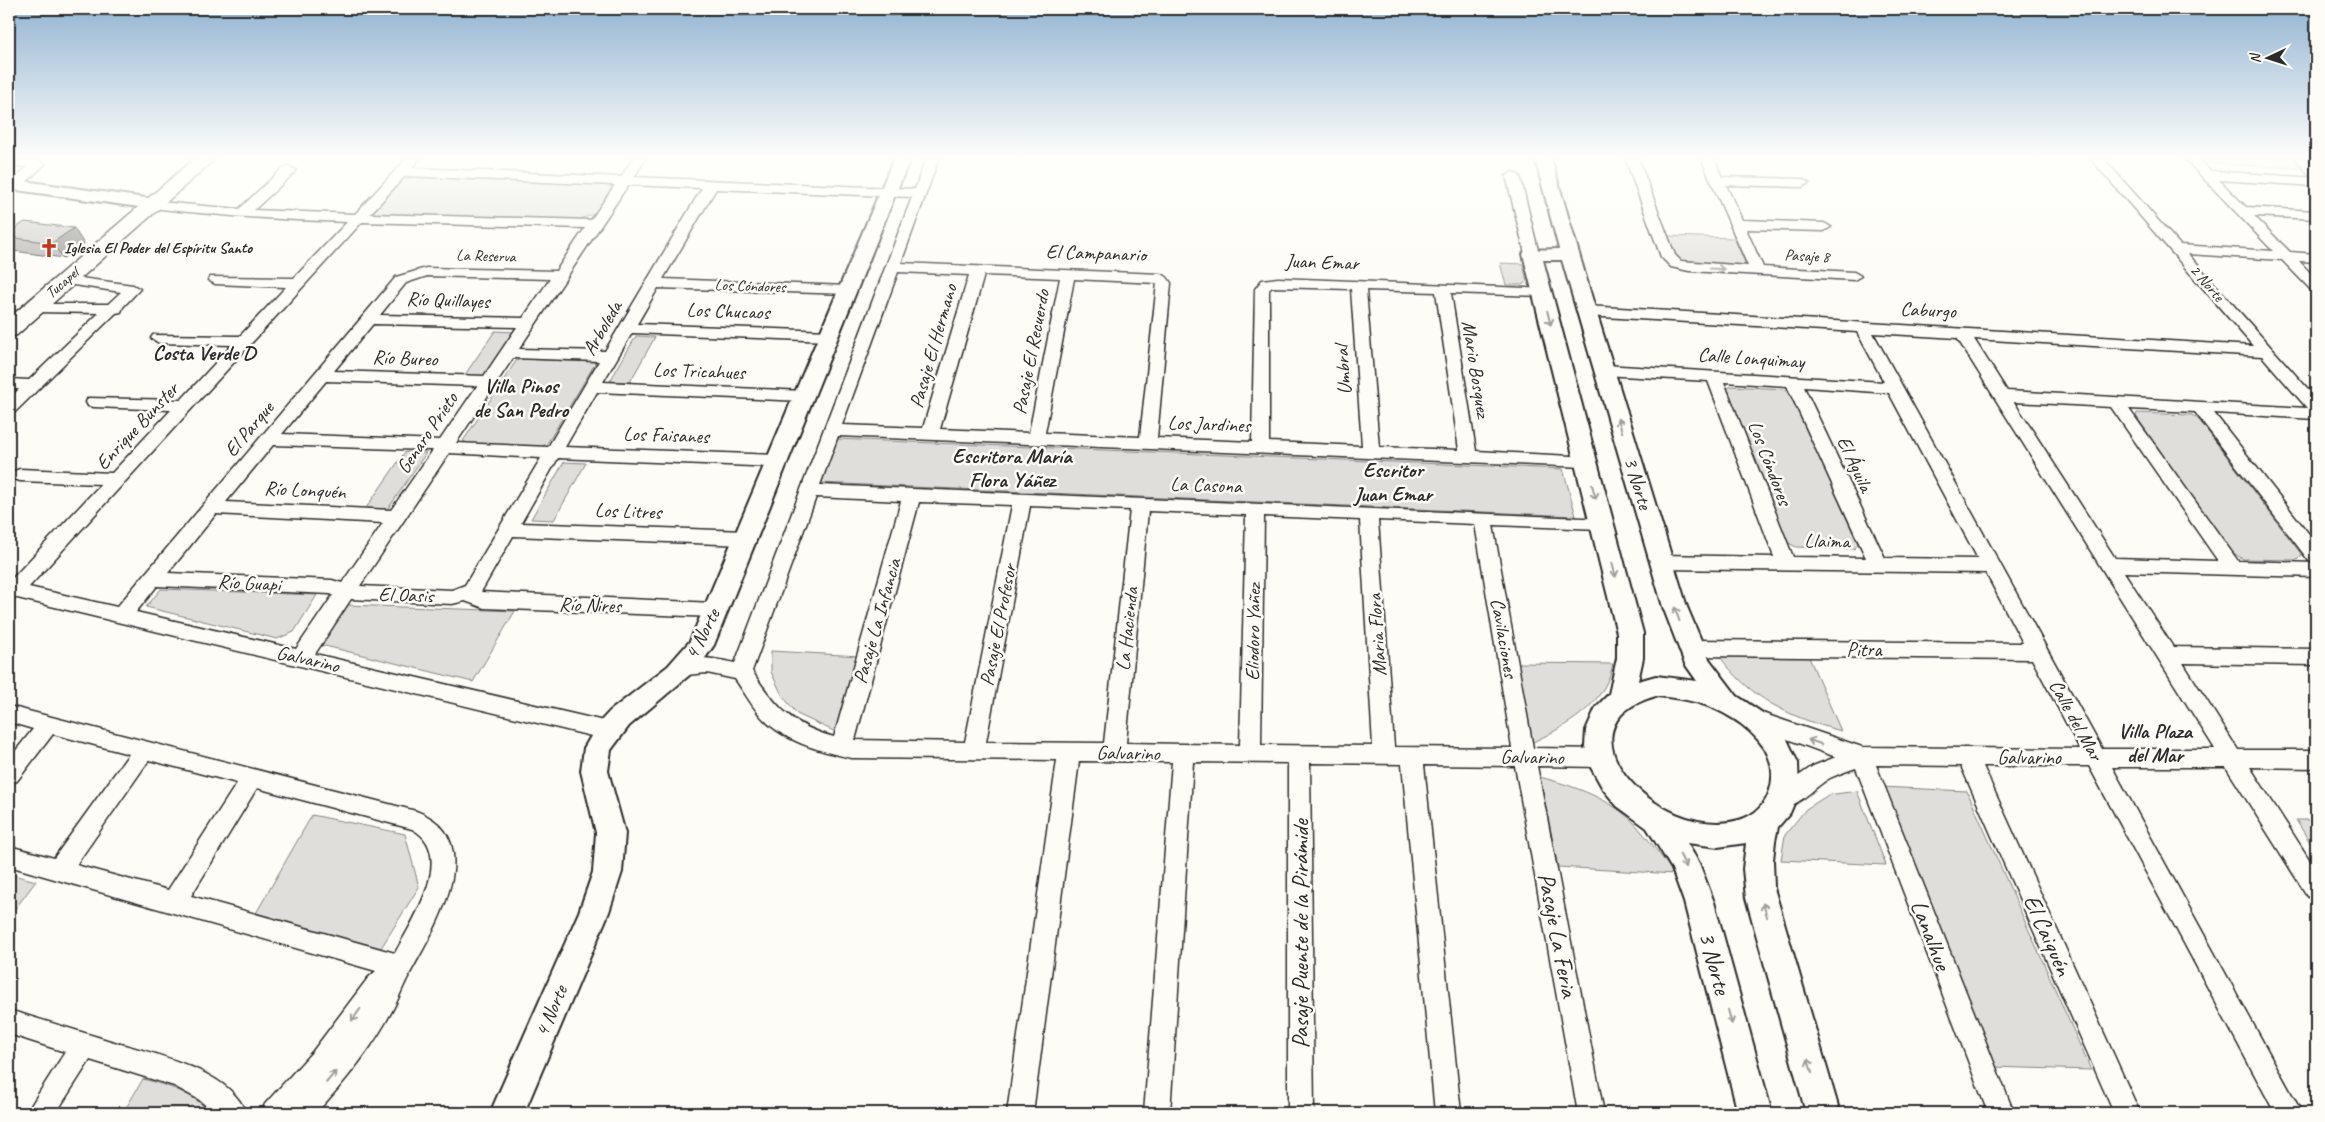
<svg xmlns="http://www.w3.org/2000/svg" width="2325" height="1122" font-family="Caveat,sans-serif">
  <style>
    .green { fill: #dfdeda; stroke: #858482 }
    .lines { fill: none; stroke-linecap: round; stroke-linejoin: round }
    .minor-casing { stroke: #2b2b2b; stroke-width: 3 }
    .tertiary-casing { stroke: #2b2b2b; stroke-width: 4 }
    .secondary-casing { stroke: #2b2b2b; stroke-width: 3 }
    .minor { fill: #fdfcf7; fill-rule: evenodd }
    .tertiary { fill: #fdfcf7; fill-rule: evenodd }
    .secondary { fill: #fdfcf7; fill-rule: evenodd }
    .wall { fill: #adaca9; stroke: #2b2b2b }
    .shaded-wall { fill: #8d8c89; stroke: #2b2b2b }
    .building { fill: #c9c8c4; stroke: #2b2b2b }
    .oneway { stroke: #9e9e9b }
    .labels { text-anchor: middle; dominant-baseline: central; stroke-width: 5; stroke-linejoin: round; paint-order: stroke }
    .far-poi-label { font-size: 16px; font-weight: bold; fill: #2b2b2b; stroke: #fdfcf7; text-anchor: start }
    .far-street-label { font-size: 16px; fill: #2b2b2b; stroke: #fdfcf7 }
    .street-label { font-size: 20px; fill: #2b2b2b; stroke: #fdfcf7 }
    .neighbourhood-label { font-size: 21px; font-weight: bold; fill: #2b2b2b; stroke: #fdfcf7 }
    .near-street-label { font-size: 24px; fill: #2b2b2b; stroke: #fdfcf7 }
  </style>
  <rect width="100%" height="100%" fill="#fdfcf7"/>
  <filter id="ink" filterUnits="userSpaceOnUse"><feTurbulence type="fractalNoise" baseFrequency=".02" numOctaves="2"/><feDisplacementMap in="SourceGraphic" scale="10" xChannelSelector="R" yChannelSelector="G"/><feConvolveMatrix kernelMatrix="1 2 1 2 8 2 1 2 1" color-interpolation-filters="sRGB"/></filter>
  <g filter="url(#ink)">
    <g class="green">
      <path d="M2200,158H2290L2300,168L2204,163Z"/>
      <path d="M411,177L606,183L611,185L612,189L595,214L579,219L376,214L371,212L401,180Z"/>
      <path d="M1668,236L1734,238L1746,265L1678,263Z"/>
      <path d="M1500,263L1523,264L1527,282L1522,285H1506Z"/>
      <path d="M495,331L515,332L484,377L464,376Z"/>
      <path d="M636,336L655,337L630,382L610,381Z"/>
      <path d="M522,359L596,362L548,442L540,448L469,444L463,441L516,361Z"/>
      <path d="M1732,386L1783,389L1791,394L1858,544L1854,549L1796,547L1787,542L1725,389Z"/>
      <path d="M2137,413L2192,415L2199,420L2302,555L2297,560L2243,559L2230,551L2136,416Z"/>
      <path d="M837,439L1563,469L1576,516L820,483Z"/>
      <path d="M405,452L426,453L388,509L366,508Z"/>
      <path d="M564,462L586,463L554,520L531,519Z"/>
      <path d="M161,589L317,595L294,632L277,639L146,607Z"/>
      <path d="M347,605L515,611L473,682L321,645Z"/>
      <path d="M771,651L860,656L840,734L797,714L782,695L771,672Z"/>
      <path d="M1718,654L1808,655L1841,731C1789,717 1750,699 1718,654Z"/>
      <path d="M1514,663L1613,664C1604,707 1566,726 1529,744Z"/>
      <path d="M1540,777C1574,786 1612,799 1636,825C1650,841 1662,858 1675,874L1558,867Z"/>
      <path d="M1880,787L1967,791L2091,1070L1991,1067Z"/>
      <path d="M1857,791L1886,865L1781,860L1785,835L1806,809L1828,795Z"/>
      <path d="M312,815L405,834L419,887L381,948L255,915Z"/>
      <path d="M2296,820H2316V852Z"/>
      <path d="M9,874L36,881L9,917Z"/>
      <path d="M143,1079C169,1086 193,1093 211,1113H123Z"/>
    </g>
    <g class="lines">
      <g class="minor-casing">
        <g id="minor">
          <path d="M9,158L38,160L45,164L20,188H10L9,184L27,167L9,166Z"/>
          <path d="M407,158H420L412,168L621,177L633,158H646L634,177L915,189L926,158H939L901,263L1160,274C1166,275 1168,278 1171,283L1157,438L1252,442L1255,289L1262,280L1278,278L1548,289L1550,292L1548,295L1543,296L1451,293L1476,451L1591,457L1594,461L1591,465L1585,467L838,436L820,485L1607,519L1610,523L1607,527L1601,529L1493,525L1533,748L1601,749L1609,752L1612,758L1609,764L1601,767L1537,766L1604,1113H1578L1515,766L1424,765L1461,1113H1435L1402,764L1310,763L1314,1113H1288V763L1193,762L1170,1113H1144L1172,762L1079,761L1033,1113H1007L1057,760L852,758C819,751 781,741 759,714C750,703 743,690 735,679L707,673L686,675L679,673L676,667L679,661C698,655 716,659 735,663L912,197L716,189L663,279L848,286L855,290L848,294L658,288L637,324L829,331L837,336L829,341L632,333L603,382L804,391L810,392L812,396L810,400L804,401L597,392L565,447L777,455L783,457L786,461L783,465L777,467L558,458L521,523L745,531L752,533L754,538L752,543L745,545L513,536L481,592L714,603L721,605L724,610L721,615L714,617L484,608L465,601L452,604L351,599L315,654L608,722L615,725L619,731L615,737L608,740L9,596V582L101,484L20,481L14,479L11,475L14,471L20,469L112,473L171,410L94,407L88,406L86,402L88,398L181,400L232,345L159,343L151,338L153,335L240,336L286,287L215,284L208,280L210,277L294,278L347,222C282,220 218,216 153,208L146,204L148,201L239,209L284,167L289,166L296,170L294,173L254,210L355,214ZM405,176L615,185L591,220L370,214ZM628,185L702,188L605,351L519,349ZM362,222L585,228L556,271L426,268L396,277L117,607L29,587ZM898,272L969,275L923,428L842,425ZM984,275L1060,278L1029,433L940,429ZM427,276L550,279L523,318L380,315L406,283ZM1074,279L1157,283L1140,437L1045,433ZM1272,287L1351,289L1362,446L1269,442V290ZM1366,290L1436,292L1459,450L1379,447ZM373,324L517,327L484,376L334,371ZM513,358L599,361L548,447L456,443ZM326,381L477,386L440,440L282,434ZM273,445L428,450H433L391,510L226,502ZM449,453L541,458L465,585L452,590L360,586ZM816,497L901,501L834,737C792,726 775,706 752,671ZM919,502L1012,505L965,742L855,740ZM1030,506L1130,510L1104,743L986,742ZM1148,511L1246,515L1240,745L1126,743ZM216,514L383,523L342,583L332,580L168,573ZM1264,516L1360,520L1373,746L1261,745ZM1378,520L1475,524L1512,748L1394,747ZM157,586L330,594L333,595L296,649L136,612Z"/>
          <path d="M1625,158H1638L1675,255L1681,261L1748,266L1701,158H1714L1722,177L1802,179L1809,183L1802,187L1726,185L1742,220L1824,223L1831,227L1824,231L1746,229L1763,267L1854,272L1861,276L1854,280L1689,271L1671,267L1661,257Z"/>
          <path d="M2090,158H2103L2180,245L2273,251L2184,158H2198L2210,171L2316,178V186L2219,180L2246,207L2316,211V219L2254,216L2290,252L2316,254V262L2299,261L2316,279V291L2311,290L2282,260L2188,254L2316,398V419L2214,413L2316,543V563L2309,561L2195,412L2129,409L2238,561L2316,563V577L2124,572L2173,647L2316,649V665L2183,663L2238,750H2316V768L2250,767L2316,870V900L2308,897L2226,767H2112L2302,1113H2275L2089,766H1983L2140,1113H2114L1961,766L1876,765L2014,1113H1988L1856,768C1847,771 1838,774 1830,778C1813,787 1795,813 1775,806L1772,799L1775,792L1813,766L1836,757L1749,725L1746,719L1749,713L1756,711L1862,747L2080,749L2032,659L1690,656L1683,653L1680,648L1683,643L1690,640L2023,643L1986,573L1661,569L1654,567L1652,562L1654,557L1661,555L1774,557L1708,381L1604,375L1596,370L1598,367L1604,365L1884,382L1857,332L1586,316L1578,311L1586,306L2253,346ZM1873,333L1957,338L2215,749H2102ZM1974,339L2262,356L2307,408L2007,391ZM1724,382L1787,386L1866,558L1793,557ZM1804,387L1889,393L1978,559L1885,558ZM2014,402L2111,407L2218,561L2115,558Z"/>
          <path d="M2295,158H2308L2316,166V178L2311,177Z"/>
          <path d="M1513,172L1520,176L1539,254L1537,257L1532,258L1525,254L1506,176Z"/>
          <path d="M65,276L133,285L140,289L123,307L121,312L116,313L15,412L9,413V399L19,389H9V379L29,380L99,313L35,312L27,307L30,304H108L121,292L60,283L58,280Z"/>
          <path d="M9,706L416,811C492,839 433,931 409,975C403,986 399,998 393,1009C373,1047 345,1082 316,1113H261L265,1104L313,1051L368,978L376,971L9,866V846L54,858L129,754L53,734L17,781L9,784V759L33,729L9,722ZM149,760L237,783L168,890L76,865ZM257,788L412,829C458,853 411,924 395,953L191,896Z"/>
          <path d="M9,1010C41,1020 73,1029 104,1039C145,1052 230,1068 246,1113H215L198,1099L174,1086L90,1060L56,1113H28L32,1104L65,1052L9,1034Z"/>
        </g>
      </g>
      <g class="tertiary-casing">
        <g id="tertiary">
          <path d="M894,158H910L714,645L699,667L629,726L611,750L608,771L625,833L622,872L609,912L524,1113H490L579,912L593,872L596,833L581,771L584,748L598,724L610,711L668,666L690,641Z"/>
          <path d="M1535,158H1551L1592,298L1687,607L1709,659L1737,696L1770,718L1785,735L1798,763L1799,792L1790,813L1778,827L1775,841L1773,860L1774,888L1840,1113H1806L1746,898L1743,869L1746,843L1718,847L1687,843L1699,863L1714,902L1772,1113H1738L1684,902L1672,869L1647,828L1617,806L1603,789L1589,764L1585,746L1586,730L1596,707L1609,694L1617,658V633L1523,254L1526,250L1559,249ZM1543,260H1562L1663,607L1685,664L1697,681L1656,676L1638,681L1643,658V633ZM1656,696C1684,698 1708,703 1732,718C1744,725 1757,737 1765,749C1780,776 1771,811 1739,820C1660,843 1548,726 1656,696Z"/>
          <path d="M9,179L153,199L159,200L162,204L159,208L153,209L9,189Z"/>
        </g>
      </g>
      <g class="secondary-casing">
        <path id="secondary" d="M195,158H216L17,335L9,337V318Z"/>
      </g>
      <use href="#minor" class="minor"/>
      <use href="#tertiary" class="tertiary"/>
      <use href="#secondary" class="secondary"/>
    </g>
    <path class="wall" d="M9,232L84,244L63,258L14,251L9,245Z"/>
    <path class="shaded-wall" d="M74,228L84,244L63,258L52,243Z"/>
    <path class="building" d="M25,222L74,228L52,243L9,237V232Z"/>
    <defs><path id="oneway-shaft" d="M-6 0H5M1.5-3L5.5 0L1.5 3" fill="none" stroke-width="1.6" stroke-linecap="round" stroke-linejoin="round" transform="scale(1.25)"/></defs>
    <g class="oneway">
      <use href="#oneway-shaft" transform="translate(1717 269) rotate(3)"/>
      <use href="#oneway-shaft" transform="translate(1549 318) rotate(76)"/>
      <use href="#oneway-shaft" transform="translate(1620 425) rotate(-107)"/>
      <use href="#oneway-shaft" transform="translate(1594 492) rotate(75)"/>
      <use href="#oneway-shaft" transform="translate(1614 570) rotate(76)"/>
      <use href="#oneway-shaft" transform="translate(1677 614) rotate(-109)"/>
      <use href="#oneway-shaft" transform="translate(1815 742) rotate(-161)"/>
      <use href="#oneway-shaft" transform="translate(1683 861) rotate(63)"/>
      <use href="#oneway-shaft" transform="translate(1765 910) rotate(-107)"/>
      <use href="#oneway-shaft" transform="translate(356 1015) rotate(125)"/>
      <use href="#oneway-shaft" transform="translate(1730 1017) rotate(75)"/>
      <use href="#oneway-shaft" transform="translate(1810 1066) rotate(-106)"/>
      <use href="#oneway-shaft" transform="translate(331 1077) rotate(-50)"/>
    </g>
  </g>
  <linearGradient id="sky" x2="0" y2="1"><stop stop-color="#93b4d2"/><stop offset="0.5" stop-color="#fefefb"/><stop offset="1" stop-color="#fefefb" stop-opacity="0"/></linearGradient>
  <rect width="2325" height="315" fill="url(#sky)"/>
  <defs>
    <g id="church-bare" transform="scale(1.5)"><path d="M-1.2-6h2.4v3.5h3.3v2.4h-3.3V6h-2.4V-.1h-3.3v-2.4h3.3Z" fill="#c8321e" stroke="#fdfcf7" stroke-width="2.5" paint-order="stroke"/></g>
  </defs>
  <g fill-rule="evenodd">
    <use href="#church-bare" x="49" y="248"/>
  </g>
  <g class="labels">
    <g class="far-poi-label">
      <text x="64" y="248">Iglesia El Poder del Espíritu Santo</text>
    </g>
    <g class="far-street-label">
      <text transform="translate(486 256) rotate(2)">La Reserva</text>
      <text transform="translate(1807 256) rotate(3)">Pasaje 8</text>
      <text transform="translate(62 283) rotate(-41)">Tucapel</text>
      <text transform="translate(2207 283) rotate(49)">2 Norte</text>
      <text transform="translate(750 286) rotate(2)">Los Cóndores</text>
    </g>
    <g class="street-label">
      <text transform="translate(1096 253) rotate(2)">El Campanario</text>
      <text transform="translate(1322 262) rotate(2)">Juan Emar</text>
      <text transform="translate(448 300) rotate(2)">Río Quillayes</text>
      <text transform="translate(1928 310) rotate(3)">Caburgo</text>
      <text transform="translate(728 311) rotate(2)">Los Chucaos</text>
      <text transform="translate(602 328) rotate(-60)">Arboleda</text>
      <text transform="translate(933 346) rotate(-74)">Pasaje El Hermano</text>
      <text transform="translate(1031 352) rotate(-79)">Pasaje El Recuerdo</text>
      <text transform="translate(405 358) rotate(2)">Río Bureo</text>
      <text transform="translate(1751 358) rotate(4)">Calle Lonquimay</text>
      <text transform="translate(1476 369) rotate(81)">Mario Bosquez</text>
      <text transform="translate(1343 370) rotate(-94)">Umbral</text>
      <text transform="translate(699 371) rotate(2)">Los Tricahues</text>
      <text transform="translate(1209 424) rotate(2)">Los Jardines</text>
      <text transform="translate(137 426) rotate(-47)">Enrique Bunster</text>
      <text transform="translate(249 429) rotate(-50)">El Parque</text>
      <text transform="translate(427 433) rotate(-56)">Genaro Prieto</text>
      <text transform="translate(666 435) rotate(2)">Los Faisanes</text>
      <text transform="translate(1770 463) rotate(69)">Los Cóndores</text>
      <text transform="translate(1855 464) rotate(65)">El Águila</text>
      <text transform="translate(1638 483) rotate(73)">3 Norte</text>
      <text transform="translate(1206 485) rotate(2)">La Casona</text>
      <text transform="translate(305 490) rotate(3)">Río Lonquén</text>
      <text transform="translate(628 511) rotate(2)">Los Litres</text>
      <text transform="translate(1827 541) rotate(1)">Llaima</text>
      <text transform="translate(249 583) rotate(3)">Río Guapi</text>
      <text transform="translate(406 595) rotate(2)">El Oasis</text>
      <text transform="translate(590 605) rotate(2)">Río Ñires</text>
      <text transform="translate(877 621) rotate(-74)">Pasaje La Infancia</text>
      <text transform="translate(998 625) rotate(-79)">Pasaje El Profesor</text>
      <text transform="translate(1127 629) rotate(-84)">La Hacienda</text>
      <text transform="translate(1253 632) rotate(-89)">Eliodoro Yañez</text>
      <text transform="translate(702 634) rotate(-63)">4 Norte</text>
      <text transform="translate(1377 635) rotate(-94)">Maria Flora</text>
      <text transform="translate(1504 638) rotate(80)">Cavilaciones</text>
      <text x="1864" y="649">Pitra</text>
      <text transform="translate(308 659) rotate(13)">Galvarino</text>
      <text transform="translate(2076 720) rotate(61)">Calle del Mar</text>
      <text transform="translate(1128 753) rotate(1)">Galvarino</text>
      <text transform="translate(1532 757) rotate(1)">Galvarino</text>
      <text x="2029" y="757">Galvarino</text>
      <text transform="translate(551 1011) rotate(-67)">4 Norte</text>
    </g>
    <g class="neighbourhood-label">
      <text x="204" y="353">Costa Verde D</text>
      <text x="521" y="386">Villa Pinos<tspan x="521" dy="24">de San Pedro</tspan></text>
      <text x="1012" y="456">Escritora María<tspan x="1012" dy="24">Flora Yáñez</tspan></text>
      <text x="1393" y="470">Escritor<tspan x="1393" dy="24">Juan Emar</tspan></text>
      <text x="2155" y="731">Villa Plaza<tspan x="2155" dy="24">del Mar</tspan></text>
    </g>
    <g class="near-street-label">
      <text transform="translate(1300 934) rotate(-90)">Pasaje Puente de la Pirámide</text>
      <text transform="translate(1558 935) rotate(79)">Pasaje La Feria</text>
      <text transform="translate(1931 935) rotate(69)">Lanalhue</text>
      <text transform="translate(2048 935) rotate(66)">El Caiquén</text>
      <text transform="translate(1715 963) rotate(75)">3 Norte</text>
    </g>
  </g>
  <rect width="2325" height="1122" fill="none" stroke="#fdfcf7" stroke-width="30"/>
  <rect x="15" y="15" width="2295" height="1092" fill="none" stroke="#2b2b2b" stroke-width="2" filter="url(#ink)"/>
  <g transform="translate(2268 58) rotate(266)" stroke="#fdfcf7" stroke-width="4" paint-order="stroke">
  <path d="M0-4L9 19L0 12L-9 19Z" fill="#2b2b2b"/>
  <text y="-8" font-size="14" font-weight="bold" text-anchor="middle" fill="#2b2b2b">N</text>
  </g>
</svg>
